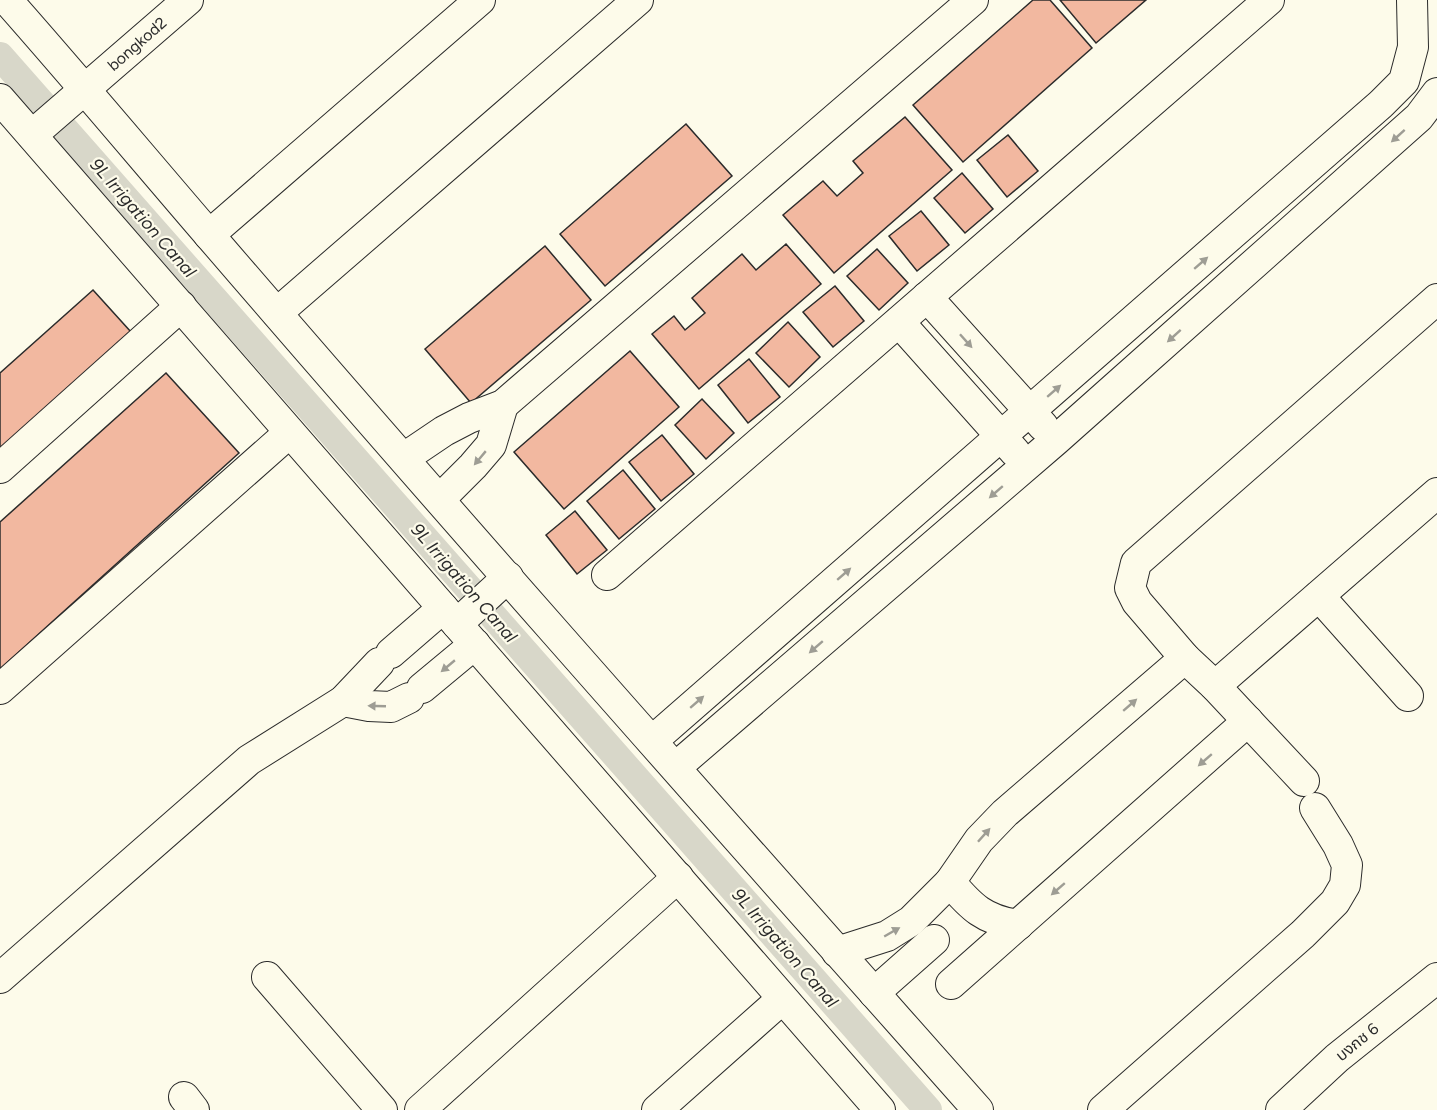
<svg xmlns="http://www.w3.org/2000/svg" width="1437" height="1110" font-family="Figtree,'Noto Sans Thai',sans-serif">
  <style>
    .lines { fill: none; stroke-linecap: round; stroke-linejoin: round }
    .canal { stroke: #d8d7c9; stroke-width: 28 }
    .building { fill: #f2b8a0; stroke: #2b2b2b; stroke-width: 1.5 }
    .minor-casing { stroke: #2b2b2b; stroke-width: 32 }
    .minor { stroke: #fdfbea; stroke-width: 30 }
    .oneway { fill: #9e9d94 }
    .labels { text-anchor: middle; dominant-baseline: central; stroke-width: 4.5; stroke-linejoin: round; paint-order: stroke }
    .street-label { font-size: 16px; fill: #2b2b2b; stroke: #fdfbea }
    .water-label { font-size: 18px; font-style: italic; fill: #2b2b2b; stroke: #fdfbea }
  </style>
  <rect width="100%" height="100%" fill="#fdfbea"/>
  <g class="lines">
    <path class="canal" d="M0,56L928,1110"/>
  </g>
  <g class="building">
    <path d="M1033,0H1050L1092,48L963,162L913,105Z"/>
    <path d="M1060,0H1146L1096,43Z"/>
    <path d="M905,117L952,170L834,273L783,215L823,181L837,196L863,173L853,161Z"/>
    <path d="M686,124L732,176L605,286L560,234Z"/>
    <path d="M1008,135L1038,171L1007,197L977,160Z"/>
    <path d="M962,173L993,209L965,233L934,198Z"/>
    <path d="M921,211L949,245L917,271L889,236Z"/>
    <path d="M786,244L821,284L699,389L652,334L674,316L685,330L705,313L692,298L742,254L756,270Z"/>
    <path d="M545,246L591,300L471,403L425,349Z"/>
    <path d="M877,249L908,283L879,310L847,276Z"/>
    <path d="M835,286L864,321L833,347L803,312Z"/>
    <path d="M93,290L131,332L0,449V373Z"/>
    <path d="M788,322L820,357L789,387L756,353Z"/>
    <path d="M630,351L679,407L564,509L514,452Z"/>
    <path d="M749,359L780,397L748,423L718,385Z"/>
    <path d="M166,373L239,453L0,669V522Z"/>
    <path d="M702,399L734,433L706,459L675,425Z"/>
    <path d="M662,435L694,474L661,501L629,462Z"/>
    <path d="M623,470L655,509L619,539L587,501Z"/>
    <path d="M575,511L607,550L577,574L546,535Z"/>
  </g>
  <g class="lines">
    <g class="minor-casing">
      <g id="minor">
        <path d="M7,0C76,78 142,157 210,236C463,530 721,820 978,1110"/>
        <path d="M0,99L880,1110"/>
        <path d="M32,135L188,0"/>
        <path d="M209,235L480,0"/>
        <path d="M927,297L1043,426"/>
        <path d="M277,313L638,0"/>
        <path d="M899,322L1015,452"/>
        <path d="M404,458L444,431L469,418L503,405L973,0"/>
        <path d="M0,468L181,306"/>
        <path d="M440,499L473,466L491,445L503,405"/>
        <path d="M607,575L1269,0"/>
        <path d="M1319,596L1408,696"/>
        <path d="M457,624L508,577"/>
        <path d="M391,653L443,608"/>
        <path d="M1215,686L1437,493"/>
        <path d="M422,688L475,644"/>
        <path d="M0,689L289,433"/>
        <path d="M343,701L369,706L391,707L409,698"/>
        <path d="M652,741L1381,104L1404,81L1413,47L1412,0"/>
        <path d="M676,767L1056,440L1419,117L1437,93"/>
        <path d="M1304,781L1215,686L1185,658L1137,602L1130,588L1136,563L1437,299"/>
        <path d="M950,882C971,907 984,920 1018,925"/>
        <path d="M837,952L887,936L911,921L950,882L979,840L1005,813L1185,658"/>
        <path d="M267,977L382,1110"/>
        <path d="M0,978L249,760L343,701L379,663"/>
        <path d="M951,984L1248,721"/>
        <path d="M874,993L934,940"/>
        <path d="M184,1097L194,1110"/>
        <path d="M420,1110L678,877"/>
        <path d="M657,1110L782,999"/>
        <path d="M1103,1110L1303,934L1335,902L1345,885L1347,865L1338,845L1315,808"/>
        <path d="M1281,1110L1337,1058L1437,978"/>
      </g>
    </g>
    <use href="#minor" class="minor"/>
  </g>
  <defs><path id="oneway-solid" d="M-6-.8H1V-3.2L6.5 0L1 3.2V.8H-6Z" transform="scale(1.5)"/></defs>
  <g class="oneway">
    <use href="#oneway-solid" transform="translate(1398 136) rotate(138)"/>
    <use href="#oneway-solid" transform="translate(1201 263) rotate(-41)"/>
    <use href="#oneway-solid" transform="translate(1174 336) rotate(138)"/>
    <use href="#oneway-solid" transform="translate(966 341) rotate(48)"/>
    <use href="#oneway-solid" transform="translate(1054 391) rotate(-41)"/>
    <use href="#oneway-solid" transform="translate(480 458) rotate(130)"/>
    <use href="#oneway-solid" transform="translate(996 492) rotate(139)"/>
    <use href="#oneway-solid" transform="translate(844 574) rotate(-41)"/>
    <use href="#oneway-solid" transform="translate(816 647) rotate(139)"/>
    <use href="#oneway-solid" transform="translate(448 666) rotate(140)"/>
    <use href="#oneway-solid" transform="translate(697 702) rotate(-41)"/>
    <use href="#oneway-solid" transform="translate(1130 705) rotate(-41)"/>
    <use href="#oneway-solid" transform="translate(377 706) rotate(-178)"/>
    <use href="#oneway-solid" transform="translate(1205 760) rotate(139)"/>
    <use href="#oneway-solid" transform="translate(984 835) rotate(-48)"/>
    <use href="#oneway-solid" transform="translate(1058 889) rotate(139)"/>
    <use href="#oneway-solid" transform="translate(892 932) rotate(-30)"/>
  </g>
  <g class="labels">
    <g class="street-label">
      <text transform="translate(137 44) rotate(-41)">bongkod2</text>
      <text transform="translate(1357 1042) rotate(-39)">บงกช 6</text>
    </g>
    <g class="water-label">
      <text transform="translate(143 218) rotate(49)">9L Irrigation Canal</text>
      <text transform="translate(464 583) rotate(49)">9L Irrigation Canal</text>
      <text transform="translate(785 948) rotate(49)">9L Irrigation Canal</text>
    </g>
  </g>
</svg>
